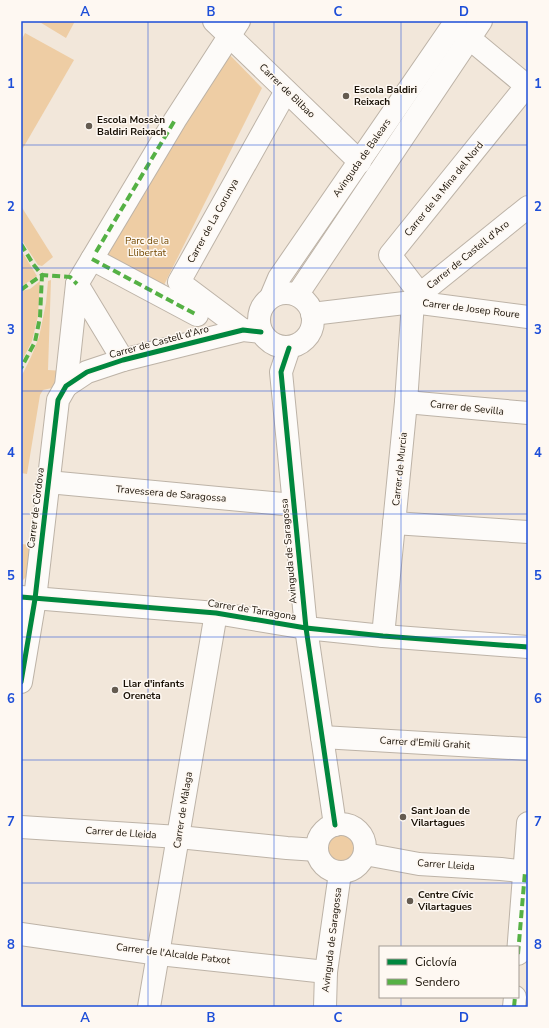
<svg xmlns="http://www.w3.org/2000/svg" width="549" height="1028" font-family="'Nunito Sans',sans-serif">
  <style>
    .green { fill: #eecda4 }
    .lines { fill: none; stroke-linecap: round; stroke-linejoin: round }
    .minor-casing { stroke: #bdb3a7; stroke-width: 24 }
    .minor { stroke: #fdfbf9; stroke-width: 22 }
    .quiet { stroke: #55b144; stroke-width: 4; stroke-dasharray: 8 4; stroke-linecap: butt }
    .cycleway-casing { stroke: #fef8f2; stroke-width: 8 }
    .cycleway { stroke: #00873e; stroke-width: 5 }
    .grid { fill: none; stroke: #1d4ed8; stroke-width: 1; stroke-opacity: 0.55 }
    .poi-dot { fill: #645b50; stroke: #fef8f2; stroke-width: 1.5 }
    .labels { text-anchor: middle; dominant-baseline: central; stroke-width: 3; stroke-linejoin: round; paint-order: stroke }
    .poi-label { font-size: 10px; font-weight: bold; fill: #181005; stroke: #fef8f2; text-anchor: start }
    .street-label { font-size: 10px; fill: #181005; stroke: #fef8f2 }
    .park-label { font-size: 10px; fill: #744a04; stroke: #fef8f2 }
    .neatline { fill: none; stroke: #1d4ed8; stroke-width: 1.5 }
    .grid-label { font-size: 13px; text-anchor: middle; font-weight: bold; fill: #1d4ed8 }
  </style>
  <rect width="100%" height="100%" fill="#f2e7da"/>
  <g class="green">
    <path d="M38,21H75L66,38Z"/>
    <path d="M25,33L74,60L23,148L21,147V41Z"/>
    <path d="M225,50L262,88L161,291L103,260Z"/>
    <path d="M21,206L53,257L42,266L38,265L21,239Z"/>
    <path d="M21,250L37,276L22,286L21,285Z"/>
    <path d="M51,280L48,370L64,371L56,387L43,390L40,395L27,474L21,473V377L31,357L39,337L46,303L48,281Z"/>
    <path d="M40,281L38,316L32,341L21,363V291L30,289Z"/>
    <path d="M21,544L31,545L27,576L21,582Z"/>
    <circle cx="342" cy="847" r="16"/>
  </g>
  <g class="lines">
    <g class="minor-casing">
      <g id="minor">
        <path d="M214,21L360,162"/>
        <path d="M469,38L528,87"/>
        <path d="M92,259L197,315"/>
        <path d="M77,284L175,120L239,21"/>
        <circle cx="286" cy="320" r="27"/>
        <path d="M420,294L390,255L528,84"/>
        <path d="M297,295L481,21"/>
        <path d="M271,297L279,278L456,21"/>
        <path d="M312,314L413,302L420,294L528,207"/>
        <path d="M243,330L179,282L286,91"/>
        <path d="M289,348L281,372L306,628L335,825"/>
        <path d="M66,386L87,372L123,360L243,330L261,332"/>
        <path d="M406,402L528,413"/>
        <path d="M48,482L294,505"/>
        <path d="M394,523L528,532"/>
        <path d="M21,597L216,613L306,628L383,636L528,647"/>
        <path d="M383,636L406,402L413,302L528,317"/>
        <path d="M21,682L35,599L58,400L66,386L77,284L123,360"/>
        <path d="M322,737L528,749"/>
        <circle cx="341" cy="848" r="24"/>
        <path d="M21,827L179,837L287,848L317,850"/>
        <path d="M365,854L419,864L501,869L528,872"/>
        <path d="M21,934L159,954L326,972"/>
        <path d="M518,954L528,823"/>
        <path d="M149,1007L216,613"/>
        <path d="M325,1007L326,972L340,873"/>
        <path d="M514,1007L515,997"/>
      </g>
    </g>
    <use href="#minor" class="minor"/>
    <g class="quiet">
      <path d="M21,244L33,264L42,275L40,317L35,342L21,368"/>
      <path d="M96,252L175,120"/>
      <path d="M92,259L197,315"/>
      <path d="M21,288L22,289L42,275L70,277L77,284"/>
      <path d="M518,954L525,872"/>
      <path d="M514,1007L515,997"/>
    </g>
    <g class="cycleway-casing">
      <g id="cycleway">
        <path d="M289,348L281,372L306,628L335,825"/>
        <path d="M21,597L216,613L306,628L383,636L528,647"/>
        <path d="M21,682L35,599L58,400L66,386L87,372L123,360L243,330L261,332"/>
      </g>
    </g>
    <use href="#cycleway" class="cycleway"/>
  </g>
  <path class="grid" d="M148,21V1007M274,21V1007M401,21V947M21,145H528M21,268H528M21,391H528M21,514H528M21,637H528M21,760H528M21,883H528M401,997V1007"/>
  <g class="poi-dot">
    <circle cx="346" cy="96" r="4"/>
    <circle cx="89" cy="126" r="4"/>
    <circle cx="115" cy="690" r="4"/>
    <circle cx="403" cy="817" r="4"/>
    <circle cx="410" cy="901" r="4"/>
  </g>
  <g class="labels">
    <g class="poi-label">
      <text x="354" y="90">Escola Baldiri<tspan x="354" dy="12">Reixach</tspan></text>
      <text x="97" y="120">Escola Mossèn<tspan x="97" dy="12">Baldiri Reixach</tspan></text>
      <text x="123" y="684">Llar d'infants<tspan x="123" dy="12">Oreneta</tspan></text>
      <text x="411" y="811">Sant Joan de<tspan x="411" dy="12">Vilartagues</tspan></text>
      <text x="418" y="895">Centre Cívic<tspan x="418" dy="12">Vilartagues</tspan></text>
    </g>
    <g class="street-label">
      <text transform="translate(287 91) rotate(44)">Carrer de Bilbao</text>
      <text transform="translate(362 158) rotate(-55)">Avinguda de Balears</text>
      <text transform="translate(444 189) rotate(-51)">Carrer de la Mina del Nord</text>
      <text transform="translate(213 221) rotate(-61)">Carrer de La Corunya</text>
      <text transform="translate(468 255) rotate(-39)">Carrer de Castell d'Aro</text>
      <text transform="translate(471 309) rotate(7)">Carrer de Josep Roure</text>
      <text transform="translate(159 342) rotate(-15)">Carrer de Castell d'Aro</text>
      <text transform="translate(467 408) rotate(6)">Carrer de Sevilla</text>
      <text transform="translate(400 469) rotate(-84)">Carrer de Murcia</text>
      <text transform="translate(171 494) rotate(5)">Travessera de Saragossa</text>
      <text transform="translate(36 508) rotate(-83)">Carrer de Còrdova</text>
      <text transform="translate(289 551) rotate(-95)">Avinguda de Saragossa</text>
      <text transform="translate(252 610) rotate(9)">Carrer de Tarragona</text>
      <text transform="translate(425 743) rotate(3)">Carrer d'Emili Grahit</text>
      <text transform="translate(183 810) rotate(-81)">Carrer de Màlaga</text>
      <text transform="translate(121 833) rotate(4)">Carrer de Lleida</text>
      <text transform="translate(446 865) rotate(4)">Carrer Lleida</text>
      <text transform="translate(332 940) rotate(-83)">Avinguda de Saragossa</text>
      <text transform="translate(173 954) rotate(7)">Carrer de l'Alcalde Patxot</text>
    </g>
    <g class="park-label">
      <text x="147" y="241">Parc de la<tspan x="147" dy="12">Llibertat</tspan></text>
    </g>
  </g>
  <rect width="549" height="1028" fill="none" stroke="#fef8f2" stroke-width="44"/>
  <rect x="379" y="946" width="140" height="52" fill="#fef8f2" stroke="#a29b93"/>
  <rect x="387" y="959" width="20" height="6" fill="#00873e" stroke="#a29b93"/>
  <text x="415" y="966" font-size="12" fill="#181005">Ciclovía</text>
  <rect x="387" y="979" width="20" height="6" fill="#55b144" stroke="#a29b93"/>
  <text x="415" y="986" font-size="12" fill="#181005">Sendero</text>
  <rect x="22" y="22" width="505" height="984" class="neatline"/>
  <g class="grid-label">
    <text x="85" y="16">A</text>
    <text x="211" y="16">B</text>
    <text x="338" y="16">C</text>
    <text x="464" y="16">D</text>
    <text x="11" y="88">1</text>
    <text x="538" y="88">1</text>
    <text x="11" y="211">2</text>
    <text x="538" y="211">2</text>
    <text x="11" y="334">3</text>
    <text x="538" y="334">3</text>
    <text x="11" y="457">4</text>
    <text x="538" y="457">4</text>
    <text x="11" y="580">5</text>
    <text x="538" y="580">5</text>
    <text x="11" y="703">6</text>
    <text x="538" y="703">6</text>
    <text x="11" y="826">7</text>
    <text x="538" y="826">7</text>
    <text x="11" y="949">8</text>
    <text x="538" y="949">8</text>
    <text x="85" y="1022">A</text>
    <text x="211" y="1022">B</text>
    <text x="338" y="1022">C</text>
    <text x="464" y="1022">D</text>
  </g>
</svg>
